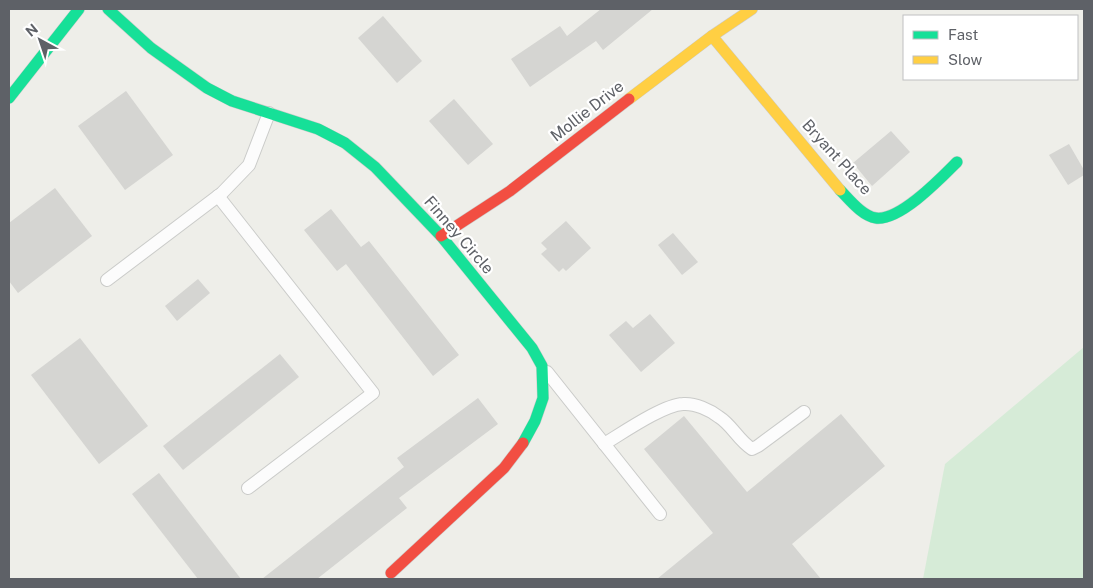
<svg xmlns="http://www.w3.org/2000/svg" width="1093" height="588" font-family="'Public Sans',sans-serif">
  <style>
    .green { fill: #d6ebd7 }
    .building { fill: #d5d5d2 }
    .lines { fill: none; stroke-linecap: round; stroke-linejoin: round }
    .lane-casing { stroke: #cacbc9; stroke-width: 14 }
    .fast-casing { stroke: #cbcbca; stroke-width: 12 }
    .slow-casing { stroke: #cbcbca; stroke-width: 12 }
    .jam-casing { stroke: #cbcbca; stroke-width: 12 }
    .lane { stroke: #fcfcfc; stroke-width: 12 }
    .fast { stroke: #16e098; stroke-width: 11 }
    .slow { stroke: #ffcf43; stroke-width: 11 }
    .jam { stroke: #f24e42; stroke-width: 11 }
    .labels { text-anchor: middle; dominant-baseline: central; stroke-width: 4.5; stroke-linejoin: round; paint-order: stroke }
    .street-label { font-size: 16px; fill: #5e6167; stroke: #fff }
  </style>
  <rect width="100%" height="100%" fill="#eeeee9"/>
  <path class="green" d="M1084,347V579H923L945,464Z"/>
  <g class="building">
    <path d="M601,9H653L603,50L596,41L530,87L511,59L560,26L567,36Z"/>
    <path d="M383,16L422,61L397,83L358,38Z"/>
    <path d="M126,91L173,155L125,190L78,126Z"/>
    <path d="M454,99L493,144L468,165L429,121Z"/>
    <path d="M891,131L910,152L872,186L853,163Z"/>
    <path d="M1069,144L1084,170V175L1068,185L1049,155Z"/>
    <path d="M55,188L92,236L18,293L9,281V223Z"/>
    <path d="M331,209L361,247L369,241L459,355L433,376L346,264L337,271L304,230Z"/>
    <path d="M566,221L591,248L566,271L563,268L559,272L541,254L547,249L541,243Z"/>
    <path d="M673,233L698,262L682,275L658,245Z"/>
    <path d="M198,279L210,293L177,321L165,306Z"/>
    <path d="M650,314L675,343L641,372L609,335L626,321L633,328Z"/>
    <path d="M80,338L148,426L99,464L31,375Z"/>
    <path d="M280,354L299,377L183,470L163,446Z"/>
    <path d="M478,398L498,424L399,498L407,508L317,579H262L404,467L397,458Z"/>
    <path d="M841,414L885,466L792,544L821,579H657L713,533L644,449L684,416L747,492Z"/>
    <path d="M159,473L241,579H198L132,494Z"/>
  </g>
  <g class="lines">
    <g class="lane-casing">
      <g id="lane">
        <path d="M218,196L373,393L248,488"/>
        <path d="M107,280L222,193L249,165L269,113"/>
        <path d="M547,372L660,514"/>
        <path d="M604,444C624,432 663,405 683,404C695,403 710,410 719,417C732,425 738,440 752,449L758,446L804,412"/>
      </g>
    </g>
    <g class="fast-casing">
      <g id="fast">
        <path d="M108,9L151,48L207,88L232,101L318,129L345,143L375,167L441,236L532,348L542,366L543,398L535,421L523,443"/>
        <path d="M9,98L79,9"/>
        <path d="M840,190C849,199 862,216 876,218C900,221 941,178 957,162"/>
      </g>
    </g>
    <g class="slow-casing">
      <g id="slow">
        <path d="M712,36L840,190"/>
        <path d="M629,99L712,36L752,9"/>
      </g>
    </g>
    <g class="jam-casing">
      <g id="jam">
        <path d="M441,236L510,191L629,99"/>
        <path d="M391,573L504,468L523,443"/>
      </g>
    </g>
    <use href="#lane" class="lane"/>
    <use href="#fast" class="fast"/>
    <use href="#slow" class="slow"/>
    <use href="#jam" class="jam"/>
  </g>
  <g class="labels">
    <g class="street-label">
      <text transform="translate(587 111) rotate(-38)">Mollie Drive</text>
      <text transform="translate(837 157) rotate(48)">Bryant Place</text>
      <text transform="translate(459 235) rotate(49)">Finney Circle</text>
    </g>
  </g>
  <rect width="1093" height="588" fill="none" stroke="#5e6167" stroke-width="20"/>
  <rect x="903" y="15" width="175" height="65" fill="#ffffff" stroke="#bfc0c2"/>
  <rect x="913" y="31" width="25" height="8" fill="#16e098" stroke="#bfc0c2"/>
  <text x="948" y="40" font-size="15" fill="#5e6167">Fast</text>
  <rect x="913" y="56" width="25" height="8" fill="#ffcf43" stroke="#bfc0c2"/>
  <text x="948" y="65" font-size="15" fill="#5e6167">Slow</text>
  <g transform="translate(40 40) rotate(320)" stroke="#ffffff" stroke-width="4" paint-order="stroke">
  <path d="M0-4L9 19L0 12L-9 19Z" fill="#5e6167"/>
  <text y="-8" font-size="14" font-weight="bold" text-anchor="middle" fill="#5e6167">N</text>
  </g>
</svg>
